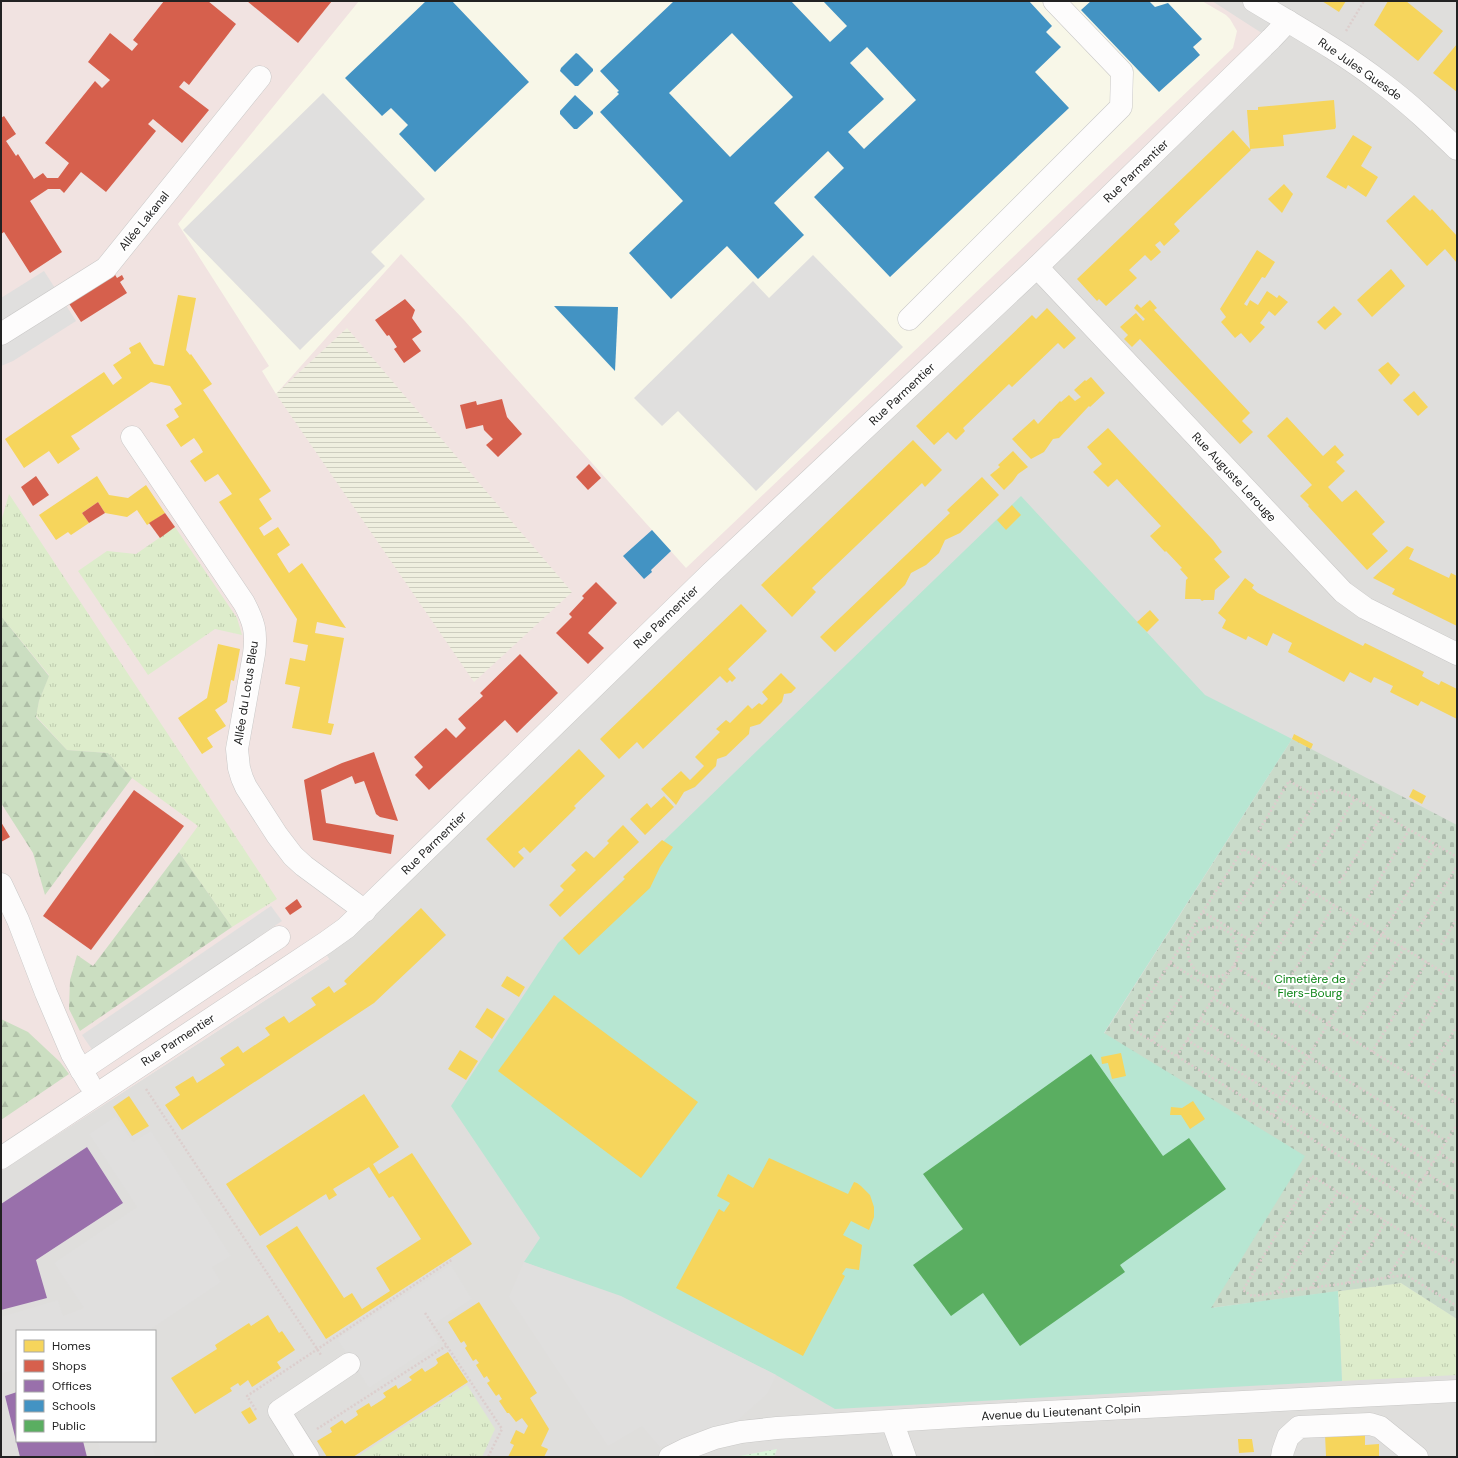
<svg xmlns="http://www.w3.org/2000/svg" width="1458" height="1458" font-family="'DM Sans',sans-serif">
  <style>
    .residential { fill: #dfdedc; fill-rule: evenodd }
    .commercial { fill: #f1e3e1 }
    .education { fill: #f8f7e8 }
    .farmland { fill: url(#farmland-rules) }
    .grass { fill: url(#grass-tufts) }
    .forest { fill: url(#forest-firs) }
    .cemetery { fill: url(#cemetery-stones) }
    .park { fill: url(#park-dots) }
    .pitch { fill: #b7e6d2 }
    .parking { fill: #e0dfde }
    .homes { fill: #f6d55c }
    .shops { fill: #d6604d }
    .offices { fill: #9970ab }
    .schools { fill: #4393c3; fill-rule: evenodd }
    .public { fill: #5aae61 }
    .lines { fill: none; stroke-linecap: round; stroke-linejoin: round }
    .minor-casing { stroke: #c9c8c7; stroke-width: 23 }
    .path { stroke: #dccecd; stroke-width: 2.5; stroke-dasharray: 2 2; stroke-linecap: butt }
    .minor { stroke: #fdfcfc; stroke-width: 22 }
    .labels { text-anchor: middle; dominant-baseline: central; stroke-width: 4; stroke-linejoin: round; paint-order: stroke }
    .street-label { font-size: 12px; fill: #222; stroke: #fff }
    .park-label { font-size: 12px; fill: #0c8416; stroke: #fff }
  </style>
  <defs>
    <pattern id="farmland-rules" width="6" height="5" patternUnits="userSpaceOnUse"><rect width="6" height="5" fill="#efefdf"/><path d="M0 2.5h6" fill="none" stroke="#cdcdbf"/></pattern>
    <pattern id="grass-tufts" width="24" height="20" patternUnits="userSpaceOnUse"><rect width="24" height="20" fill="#ddeccb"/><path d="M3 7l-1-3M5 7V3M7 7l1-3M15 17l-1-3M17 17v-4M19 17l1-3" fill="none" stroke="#bdcaae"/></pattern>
    <pattern id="forest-firs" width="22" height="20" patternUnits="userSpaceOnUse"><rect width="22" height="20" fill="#cbdec1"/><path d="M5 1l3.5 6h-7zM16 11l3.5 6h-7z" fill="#aebea6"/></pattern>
    <pattern id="cemetery-stones" width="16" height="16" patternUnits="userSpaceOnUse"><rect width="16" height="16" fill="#cadbca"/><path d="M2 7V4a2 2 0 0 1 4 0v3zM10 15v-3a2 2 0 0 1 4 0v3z" fill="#adbcad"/></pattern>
    <pattern id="park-dots" width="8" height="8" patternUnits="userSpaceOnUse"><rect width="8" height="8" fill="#daf5da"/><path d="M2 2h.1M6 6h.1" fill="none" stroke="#bbd2bb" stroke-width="1.8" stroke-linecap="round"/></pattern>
  </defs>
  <rect width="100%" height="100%" fill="#f0eeeb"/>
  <path class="residential" d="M1202,1H1457V1457H1V1171L329,959L1,468V373ZM17,1331H155V1441H17Z"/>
  <path class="commercial" d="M1,1H1212L1271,39L320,945L329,959L1,1171Z"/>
  <path class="education" d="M359,1H1202L1226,15L1230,19L1237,31L1233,48L686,568L464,320L401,254L276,394L262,371L269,366L178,224Z"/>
  <path class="farmland" d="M347,328L572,592L474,682L276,394Z"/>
  <g class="grass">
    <path d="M9,494L277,899L232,927L179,852L198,826L132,778L108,753L67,750L36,716L39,701L49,675L1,616V522Z"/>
    <path d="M175,527L237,618L242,635L215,629L148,675L78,571L107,551L136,554Z"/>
    <path d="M1401,1283L1457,1319V1375L1342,1381L1338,1291Z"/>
    <path d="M467,1385L495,1429L482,1457H357Z"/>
  </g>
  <g class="forest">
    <path d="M1,616L49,676L39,701L36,717L67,750L108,753L132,778L45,895L33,853L1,803Z"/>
    <path d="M179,852L232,927L80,1031L69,1009L70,980L77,955L93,966Z"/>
    <path d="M1,1019L28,1032L60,1062L69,1074L1,1120Z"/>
  </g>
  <path class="cemetery" d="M1292,739L1457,825V1319L1401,1283L1210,1308L1104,1034Z"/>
  <path class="park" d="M777,1449L774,1457H734Z"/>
  <path class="pitch" d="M1021,496L1205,695L1292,739L1104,1033L1305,1156L1211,1308L1338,1291L1342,1381L835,1409L776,1375L623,1298L524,1262L540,1238L451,1106L558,943Z"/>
  <g class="parking">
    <path d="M323,93L425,199L371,252L385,266L300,350L183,230Z"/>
    <path d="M813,255L903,347L756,491L678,411L662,426L634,398L753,281L769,298Z"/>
    <path d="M44,271L76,321L13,361L1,366V298Z"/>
    <path d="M271,906L282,921L93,1051L82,1035Z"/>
    <path d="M116,1116L133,1142L151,1131L231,1256L212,1267L221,1282L148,1331H17V1369L3,1373L1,1366V1317L58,1300L63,1316L84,1308L54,1263L137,1207L89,1134Z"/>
    <path d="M524,1262L621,1296L776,1375L767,1394L739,1419L660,1447L642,1426L608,1446L509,1297Z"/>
    <path d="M451,1265L472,1299L430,1327L439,1342L369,1388L337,1339Z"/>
    <path d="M98,1441H152L155,1457H101Z"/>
  </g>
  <g class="homes">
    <path d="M1322,1H1346L1339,12Z"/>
    <path d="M1388,1H1406L1443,31L1418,61L1374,25Z"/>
    <path d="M1457,44V92L1433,73Z"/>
    <path d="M1334,100L1336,127L1335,129L1283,135L1284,146L1250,149L1251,150L1174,224L1180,231L1164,246L1160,241L1155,245L1161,252L1151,261L1145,255L1129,270L1137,278L1106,306L1099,299L1097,301L1077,279L1233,130L1250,149L1247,110H1258V107Z"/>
    <path d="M1353,135L1372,147L1361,166L1378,177L1366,197L1348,185L1346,189L1326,177Z"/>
    <path d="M1284,184L1293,194L1282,213L1268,199Z"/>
    <path d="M1414,195L1430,211L1432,209L1457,236V263L1445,249L1427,266L1386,221Z"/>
    <path d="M1257,250L1275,262L1265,278L1262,277L1244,304L1247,306L1250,300L1258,305L1267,291L1277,298L1279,295L1288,302L1275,316L1269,311L1260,323L1265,327L1250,343L1241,333L1235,338L1221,322L1226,317L1220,309Z"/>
    <path d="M1391,269L1405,286L1372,317L1357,300Z"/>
    <path d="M178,295L196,298L186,350L190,355L191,354L212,384L203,390L271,491L259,499L272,519L259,528L264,536L278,527L290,545L277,554L289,573L302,563L346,628L317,622L315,633L344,638L328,723L334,724L331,735L292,728L300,687L285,684L290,658L305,661L308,645L293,642L297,619L219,502L232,494L218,474L205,482L190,461L203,452L199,445L194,438L181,447L166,425L179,417L174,409L182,404L170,386L151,382L78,432L71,436L80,449L58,464L49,451L24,468L5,439L104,372L113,385L122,378L113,365L131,353L129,348L140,342L154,364L164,366Z"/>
    <path d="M1150,300L1157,308L1154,310L1250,413L1242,421L1253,432L1240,444L1140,339L1132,347L1124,339L1128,335L1120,327L1136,313L1143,321L1145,319L1134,308L1137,304L1141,308Z"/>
    <path d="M1334,306L1342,314L1325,330L1317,322Z"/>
    <path d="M1047,308L1076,338L1064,349L1058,343L1012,387L1009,384L963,428L965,431L956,440L948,432L934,445L916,426L1032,315L1036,319Z"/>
    <path d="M1388,362L1400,375L1391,385L1378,370Z"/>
    <path d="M1091,377L1105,393L1090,407L1089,406L1059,438L1053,439L1044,452L1031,459L1012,439L1034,419L1038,424L1060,401L1061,402L1069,395L1075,401L1081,397L1074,390L1085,380L1086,381Z"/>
    <path d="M1414,391L1428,407L1418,416L1403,400Z"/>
    <path d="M1287,417L1323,456L1335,445L1344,455L1336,462L1345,471L1328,487L1342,502L1356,490L1385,522L1372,534L1388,551L1367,570L1308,506L1309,505L1300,496L1312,485L1267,436Z"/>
    <path d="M1108,428L1213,540L1222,552L1214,559L1230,577L1215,590L1214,600H1204L1202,601L1200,599H1185L1186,580L1188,578L1180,569L1182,568L1166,551L1165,552L1150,536L1161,526L1117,479L1108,487L1093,472L1102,464L1087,447Z"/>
    <path d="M913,440L942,470L925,487L922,483L812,588L816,592L792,617L761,585Z"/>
    <path d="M1013,451L1028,467L1018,474L1013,481L1004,490L990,475L1000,467L998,465Z"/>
    <path d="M97,476L109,495L128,498L146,485L165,513L147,525L137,510L127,517L105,513L98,502L82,513L89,523L71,535L68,532L56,540L39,515Z"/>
    <path d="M982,477L999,495L960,533L945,540L939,553L926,565L911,573L905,585L835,652L820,637L950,513L947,510Z"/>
    <path d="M1012,505L1021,515L1006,530L997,520Z"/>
    <path d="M1407,546L1414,549L1409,559L1449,578L1451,573L1457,576V626L1392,594L1395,589L1373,578Z"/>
    <path d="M1245,578L1254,585L1252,588L1258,593L1363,646L1365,643L1424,672L1422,676L1431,681L1439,685L1441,681L1457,689V719L1421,701L1418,706L1390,692L1393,686L1374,677L1371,683L1350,672L1344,682L1288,652L1292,643L1273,633L1267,646L1248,636L1246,640L1222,628L1226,620L1218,613Z"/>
    <path d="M741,604L767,631L728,669L736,678L732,682L730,680L727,683L720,676L643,749L637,742L619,759L600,739Z"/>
    <path d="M1150,610L1159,620L1147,632L1137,622Z"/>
    <path d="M218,644L240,649L234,681L231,680L227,702L215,710L226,726L207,738L213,747L202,754L178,718L207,698Z"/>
    <path d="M781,673L796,688L791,693L784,694L782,702L760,724L750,727L749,734L726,756L717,759L716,766L695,787L684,792L676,805L661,789L681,771L690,780L704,766L695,757L720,732L716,729L726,720L730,723L748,705L752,709L759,703L762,705L768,699L762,692Z"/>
    <path d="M1294,734L1313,744L1311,749L1292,739Z"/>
    <path d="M579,749L605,776L574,806L576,808L530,853L524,847L518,852L524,858L514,868L486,839Z"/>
    <path d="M1413,789L1426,796L1422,804L1409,797Z"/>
    <path d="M664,796L674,807L645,835L630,819L647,803L651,808Z"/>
    <path d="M623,825L639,842L560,917L549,905L564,890L560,886L576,870L571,865L586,851L594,858L609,843L607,841Z"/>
    <path d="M662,840L673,847L660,867L650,888L579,955L563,938L625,879L623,877Z"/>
    <path d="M421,908L446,935L374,1003L182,1130L165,1105L180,1095L175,1087L193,1076L197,1083L225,1065L220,1058L238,1046L243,1053L270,1035L265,1028L284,1016L289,1023L316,1005L311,998L329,986L334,993L347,984L344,981Z"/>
    <path d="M507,976L525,987L519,997L501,986Z"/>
    <path d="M554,995L698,1102L641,1178L498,1071Z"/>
    <path d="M487,1008L505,1019L492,1039L475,1027Z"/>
    <path d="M460,1050L478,1061L466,1080L448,1069Z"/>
    <path d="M1121,1053L1126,1076L1112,1079L1108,1063L1102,1064L1101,1057Z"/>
    <path d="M364,1094L399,1147L373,1164L379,1174L412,1153L472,1244L326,1339L266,1246L297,1226L344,1298L352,1293L362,1309L390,1291L376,1268L421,1239L393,1196L389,1198L369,1167L333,1189L337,1195L329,1200L326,1194L260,1236L226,1184Z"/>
    <path d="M129,1096L149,1126L132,1136L113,1107Z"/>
    <path d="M1193,1101L1205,1119L1190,1129L1181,1115H1170L1171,1107L1182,1108Z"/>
    <path d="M769,1158L848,1194L854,1182L857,1183L861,1186L870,1195L874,1207V1217L869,1230L851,1221L843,1235L862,1245L859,1270L846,1268L842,1274L845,1276L803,1356L676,1288L719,1209L724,1212L730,1203L717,1196L728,1174L753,1188Z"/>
    <path d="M479,1302L537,1393L530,1398L549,1429L541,1446L548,1449L544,1457H508L514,1445L510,1443L516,1430L524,1434L528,1426L522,1418L516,1422L509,1413H507L499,1401L502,1399L500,1396L499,1394L496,1396L487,1383L490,1381L488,1378L487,1376L484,1378L476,1365L479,1363L476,1359L473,1361L465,1348L467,1346L464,1341L461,1343L448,1322Z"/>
    <path d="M268,1315L279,1333L282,1331L295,1350L277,1362L281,1368L252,1387L248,1380L240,1386L238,1383L230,1388L232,1391L195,1414L171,1378L217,1349L215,1345L249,1323L251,1326Z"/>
    <path d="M448,1352L468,1382L353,1457H327L317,1441L332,1432L330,1428L342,1420L345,1424L358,1415L356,1411L369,1403L371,1407L382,1400L386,1397L383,1393L396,1385L398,1389L412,1380L409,1377L422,1368L425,1372L435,1366L438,1363L436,1359Z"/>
    <path d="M250,1407L257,1419L249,1424L241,1412Z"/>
    <path d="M1365,1431V1445L1379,1444V1457H1325L1326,1456L1325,1434Z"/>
    <path d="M1238,1439H1252L1254,1452L1239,1453Z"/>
  </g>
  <g class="shops">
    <path d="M164,1H208L236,24L189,85L184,81L179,87L209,110L182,143L153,119L148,124L156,131L106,192L81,172L64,193L60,189H48L30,201L62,252L30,273L4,232L1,234V118L4,116L16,134L6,141L16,156L18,154L34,179L43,173L47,178H58L69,163L45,143L95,81L102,88L110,80L88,62L110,33L132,51L138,44L133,40Z"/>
    <path d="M247,1H332L298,43Z"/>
    <path d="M114,273L117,278L122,275L124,279L120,282L127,293L81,322L68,302Z"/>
    <path d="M405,299L415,310L412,318L422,332L412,339L421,351L404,363L394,349L397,347L389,335L387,336L375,320Z"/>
    <path d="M502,399L507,417L522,434L498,457L486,445L493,439L484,430L483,425L466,429L460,405L476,401L477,405Z"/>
    <path d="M589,464L601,478L588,490L576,477Z"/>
    <path d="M36,476L49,495L33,506L21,487Z"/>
    <path d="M98,502L105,513L89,523L82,513Z"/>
    <path d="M165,513L175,527L160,538L149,523Z"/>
    <path d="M596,582L617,603L588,633L604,648L588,664L556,633L572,617L569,614L584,598L582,596Z"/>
    <path d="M520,654L558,693L517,733L505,720L429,790L415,775L423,767L414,757L446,728L456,738L466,728L458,719L483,696L480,693Z"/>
    <path d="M374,752L398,821L380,817L376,814L364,781L355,784L352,776L321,790L326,823L394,835L391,854L313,840L304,780L342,763Z"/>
    <path d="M134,790L184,826L91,950L43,916Z"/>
    <path d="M1,822L10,837L1,842Z"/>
    <path d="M297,899L302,907L290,915L285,908Z"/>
  </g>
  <g class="offices">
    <path d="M87,1147L123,1203L36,1260L47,1298L1,1310V1204Z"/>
    <path d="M17,1392V1441H83L87,1457H20L5,1396Z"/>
  </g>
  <g class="schools">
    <path d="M426,1H452L529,82L435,172L399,134L408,125L391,108L382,116L345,78Z"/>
    <path d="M674,1H791L830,42L847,26L823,1H1029L1052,26L1046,32L1061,47L1035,72L1069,108L890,277L814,197L844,168L828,151L774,203L804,235L758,279L727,246L671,299L629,253L683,201L600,112L619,94L617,92L619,91L600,71ZM732,33L793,97L730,157L669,93ZM867,47L916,100L864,149L848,132L884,99L850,63Z"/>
    <path d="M1091,1H1149L1155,7L1168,3L1202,39L1193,47L1200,55L1159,92L1081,10Z"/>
    <path d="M576,53L578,54L593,69V71L578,86H575L560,71L561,68Z"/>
    <path d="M575,95L593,112V114L577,129H574L560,114V111Z"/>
    <path d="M554,306L618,307L615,371Z"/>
    <path d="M652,530L671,551L651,570L652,572L644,579L623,556Z"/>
  </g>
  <path class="public" d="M1091,1054L1163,1156L1189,1138L1226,1189L1120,1265L1125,1272L1020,1346L983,1293L951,1316L913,1265L963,1229L923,1174Z"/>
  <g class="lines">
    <g class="minor-casing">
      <g id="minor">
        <path d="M1254,1C1297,27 1342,52 1382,83C1409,103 1433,126 1457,149"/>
        <path d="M1037,267L1343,592L1365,608L1457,654"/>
        <path d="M909,319L1121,107L1122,72L1054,1"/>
        <path d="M1,334L106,268L260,77"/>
        <path d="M132,437L244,603C254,622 257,632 254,654L237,749L239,768L242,778L246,787L277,835L293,856L304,866L365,911"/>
        <path d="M1,884L18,920L46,993L72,1054L89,1083"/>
        <path d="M81,1070L279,937"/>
        <path d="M1,1158L325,943L346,928L711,573L1037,267L1271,39L1288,21"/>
        <path d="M892,1421L905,1457"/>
        <path d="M308,1457L279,1411L349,1364"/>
        <path d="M670,1457L686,1449L715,1438L741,1432L777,1428L970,1416L1457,1391"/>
        <path d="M1282,1457L1283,1451L1288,1437L1299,1427L1370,1424L1380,1427L1417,1457"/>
      </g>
    </g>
    <g class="path">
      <path d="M1346,31L1364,1"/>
      <path d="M1258,832L1289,781L1312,794L1331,790L1351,796L1457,857"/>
      <path d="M1286,850L1321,792"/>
      <path d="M1313,866L1355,798"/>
      <path d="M1339,883L1383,814"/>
      <path d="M1367,900L1409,830"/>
      <path d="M1236,911L1265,863"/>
      <path d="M1203,912L1250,940"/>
      <circle cx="1213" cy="952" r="25"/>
      <path d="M1417,931L1457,866"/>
      <path d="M1441,945L1457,918"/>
      <path d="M1270,961L1311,892"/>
      <path d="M1170,963L1217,992"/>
      <path d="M1234,966L1457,1104"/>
      <path d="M1457,981L1243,849L1129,1027L1457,1228"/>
      <path d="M1316,989L1358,920"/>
      <path d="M1280,995L1334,905"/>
      <path d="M1213,998L1446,1141"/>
      <path d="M1361,1018L1404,948"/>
      <path d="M1200,1019L1432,1164"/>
      <path d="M1187,1040L1420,1184"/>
      <path d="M1152,1041L1182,995"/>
      <path d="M1409,1046L1451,977"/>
      <path d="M1372,1052L1427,962"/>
      <path d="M1177,1056L1289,877"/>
      <path d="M1453,1076L1457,1071"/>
      <path d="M1422,1082L1457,1026"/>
      <path d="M146,1089L321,1355"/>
      <path d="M1273,1115L1436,845"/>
      <path d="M1439,1153L1457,1164"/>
      <path d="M1426,1173L1457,1192"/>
      <path d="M1410,1200L1457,1124"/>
      <path d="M1457,1265L1312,1176L1243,1290L1252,1296L1406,1275L1457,1306"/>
      <path d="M1388,1277L1413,1237"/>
      <path d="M1348,1283L1386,1221"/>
      <path d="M1311,1288L1361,1206"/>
      <path d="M1277,1292L1338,1192"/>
      <path d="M425,1313L502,1429L488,1457"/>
      <path d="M256,1410L247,1396L453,1259"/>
      <path d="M317,1429L446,1346"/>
    </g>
    <use href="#minor" class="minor"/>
  </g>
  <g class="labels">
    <g class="street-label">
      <text transform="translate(1360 69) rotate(35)">Rue Jules Guesde</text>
      <text transform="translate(1136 171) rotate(-44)">Rue Parmentier</text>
      <text transform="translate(144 221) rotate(-51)">Allée Lakanal</text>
      <text transform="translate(902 394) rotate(-43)">Rue Parmentier</text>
      <text transform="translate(1234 477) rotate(47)">Rue Auguste Lerouge</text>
      <text transform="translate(666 617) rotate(-44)">Rue Parmentier</text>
      <text transform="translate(246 693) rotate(-81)">Allée du Lotus Bleu</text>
      <text transform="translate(434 843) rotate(-44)">Rue Parmentier</text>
      <text transform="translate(178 1040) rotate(-33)">Rue Parmentier</text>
      <text transform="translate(1061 1412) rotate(-3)">Avenue du Lieutenant Colpin</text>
    </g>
    <g class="park-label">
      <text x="1310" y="979">Cimetière de<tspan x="1310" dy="14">Flers-Bourg</tspan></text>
    </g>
  </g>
  <rect width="1458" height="1458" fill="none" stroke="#222222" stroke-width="4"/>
  <rect x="16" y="1330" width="140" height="112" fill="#ffffff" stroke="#a7a7a7"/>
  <rect x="24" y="1340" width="20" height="12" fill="#f6d55c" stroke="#a7a7a7"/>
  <text x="52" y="1350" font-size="12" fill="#222222">Homes</text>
  <rect x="24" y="1360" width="20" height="12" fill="#d6604d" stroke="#a7a7a7"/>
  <text x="52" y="1370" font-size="12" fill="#222222">Shops</text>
  <rect x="24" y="1380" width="20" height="12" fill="#9970ab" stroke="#a7a7a7"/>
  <text x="52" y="1390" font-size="12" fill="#222222">Offices</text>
  <rect x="24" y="1400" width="20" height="12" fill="#4393c3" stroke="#a7a7a7"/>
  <text x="52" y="1410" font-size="12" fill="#222222">Schools</text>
  <rect x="24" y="1420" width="20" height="12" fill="#5aae61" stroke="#a7a7a7"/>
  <text x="52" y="1430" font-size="12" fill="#222222">Public</text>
</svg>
